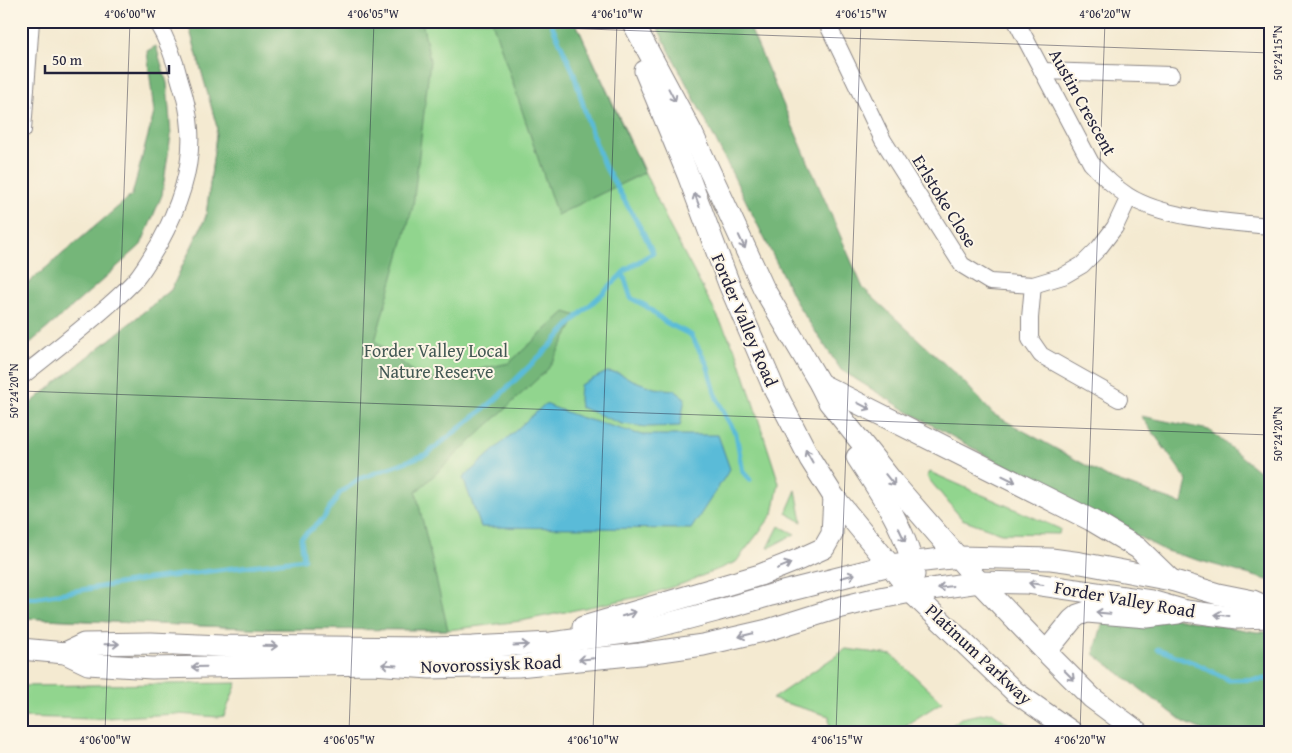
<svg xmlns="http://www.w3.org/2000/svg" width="1292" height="753" font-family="'Gentium Book Plus',serif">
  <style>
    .green { fill: #91d58e; stroke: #5a7c64 }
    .forest { fill: #74b679; stroke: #4b6c5a }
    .water { fill: #5abbd8; stroke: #3e6e8a }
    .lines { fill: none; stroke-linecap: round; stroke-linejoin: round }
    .stream { stroke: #5abbd8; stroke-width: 5 }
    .minor-casing { stroke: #8b8686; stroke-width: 18 }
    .major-casing { stroke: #8b8686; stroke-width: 23 }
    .minor { stroke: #fff; stroke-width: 16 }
    .major { stroke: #fff; stroke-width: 21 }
    .oneway { stroke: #9c9ca7 }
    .ticks { fill: none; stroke: #22223b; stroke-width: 1; stroke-opacity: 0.45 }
    .labels { text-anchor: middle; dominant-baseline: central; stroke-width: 4; stroke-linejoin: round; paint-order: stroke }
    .street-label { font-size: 18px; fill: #22223b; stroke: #fcf5e5 }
    .park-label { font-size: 18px; fill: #435854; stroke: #fcf5e5 }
    .neatline { fill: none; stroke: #22223b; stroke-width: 2 }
    .ticks-label { font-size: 12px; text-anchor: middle; fill: #22223b }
  </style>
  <rect width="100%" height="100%" fill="#fcf5e5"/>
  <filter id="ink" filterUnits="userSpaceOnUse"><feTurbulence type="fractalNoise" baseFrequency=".02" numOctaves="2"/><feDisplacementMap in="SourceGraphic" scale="10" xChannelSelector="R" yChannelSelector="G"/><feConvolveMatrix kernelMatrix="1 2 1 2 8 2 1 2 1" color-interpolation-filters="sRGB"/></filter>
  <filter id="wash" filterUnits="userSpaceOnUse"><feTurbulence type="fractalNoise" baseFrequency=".0096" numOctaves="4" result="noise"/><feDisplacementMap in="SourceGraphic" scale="20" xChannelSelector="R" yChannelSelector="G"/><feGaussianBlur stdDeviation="1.12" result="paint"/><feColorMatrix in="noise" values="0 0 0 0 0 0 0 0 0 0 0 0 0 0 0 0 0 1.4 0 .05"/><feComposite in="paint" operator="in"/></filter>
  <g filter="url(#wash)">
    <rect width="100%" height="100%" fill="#f4ead1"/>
    <g class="green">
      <path d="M186,21H575L669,225L737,353L779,483L773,514L736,562L682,584L643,596L521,621L448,630L273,629L21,618V411L171,290L206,216L217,127L189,26Z"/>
      <path d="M930,472L1060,529L1059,534L1001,533L962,519L927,477Z"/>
      <path d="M796,490L802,522L786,513Z"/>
      <path d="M779,526L795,534L768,548Z"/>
      <path d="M846,649L892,655L942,702L895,732H830L829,716L772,699Z"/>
      <path d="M237,683L224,716L218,717L177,714L137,716L93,719L21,717V686Z"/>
      <path d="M992,712L1020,732H943L961,718Z"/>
    </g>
    <g class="forest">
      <path d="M186,21H422L430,61L413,206L375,341L425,381L509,363L565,312L578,316L548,369L416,492L448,630L273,629L21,618V411L171,290L206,217L217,127L189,26Z"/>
      <path d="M492,21H575L644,173L557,215Z"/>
      <path d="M654,21H747L863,288L965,383L993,414L1109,478L1182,504L1187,480L1141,416L1209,430L1271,481V581L1166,551L1038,485L907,411L841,370L797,304L716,141Z"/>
      <path d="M156,46L167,83L171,135L162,195L141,245L97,285L21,351V289L132,195L154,113L147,51Z"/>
      <path d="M1107,607L1257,632H1271V732H1207L1184,722L1094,654Z"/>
    </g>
    <g class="water">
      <path d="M607,372L618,373L635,381L654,388L674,390L685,398L680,426L647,427L622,424L580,407L579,399L580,385Z"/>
      <path d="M545,404L579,417L642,435H718L730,469L691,529L481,527L463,478Z"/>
    </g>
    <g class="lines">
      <g class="stream">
        <path d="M623,273L631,298L646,306L665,322L691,335L707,364L716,396L726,417L736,434L743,472L750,480"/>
        <path d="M21,598H33L148,579L304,559L301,538L323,519L340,493L359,479L427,454L495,400L549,347L578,316L602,294L627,269L653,253L644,234L604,165L590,128L573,71L550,21"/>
        <path d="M1158,649L1197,664L1229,680L1271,679"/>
      </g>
    </g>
  </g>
  <g filter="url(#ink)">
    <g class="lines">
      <g class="minor-casing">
        <g id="minor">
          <path d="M826,21L883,140L962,265L990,282L1033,285L1063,276L1082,265L1099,248L1115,227L1129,197"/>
          <path d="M1016,21L1091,163C1102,175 1114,187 1128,196C1165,219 1228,222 1271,226"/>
          <path d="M1042,71L1171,75"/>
          <path d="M21,131L23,130L31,21"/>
          <path d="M1033,285L1030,318V339L1041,355L1119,399"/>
          <path d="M21,377C51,353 81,330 109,305C118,297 128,288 136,279C145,268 152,255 159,244C178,209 193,169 190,129C189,112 185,96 180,81C175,60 167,39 156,21"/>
        </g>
      </g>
      <g class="major-casing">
        <g id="major">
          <path d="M632,21L692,133L764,289L820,384L829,402L896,486L955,554L979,582L1046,652L1092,698L1138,732"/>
          <path d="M645,71L688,175L729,284L775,391L810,459L834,497L890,565L911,592L1015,692L1072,732"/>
          <path d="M820,384L1091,520L1138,548L1171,580"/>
          <path d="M857,457C880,493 909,532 914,575"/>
          <path d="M583,627L760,575L800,559L824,548L832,534L834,497"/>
          <path d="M21,649L65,653L88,664L152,668L373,664L430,668L518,666L640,654L703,645L768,630L838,608L870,600L911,592L979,582L1028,583L1151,601L1186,611L1238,618L1271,617"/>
          <path d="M1046,652L1072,620L1078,615L1087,612L1147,617L1178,613"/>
          <path d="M65,653L84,644L151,643L222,646L428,648L472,647L551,643L640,631L716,611L771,595L890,565L959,557L1051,559L1081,563L1171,580L1218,594L1253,601L1271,609"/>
        </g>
      </g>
      <use href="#minor" class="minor"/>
      <use href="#major" class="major"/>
    </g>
    <defs><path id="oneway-shaft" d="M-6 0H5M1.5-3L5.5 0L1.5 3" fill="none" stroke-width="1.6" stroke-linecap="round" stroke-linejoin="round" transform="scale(1.25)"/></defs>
    <g class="oneway">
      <use href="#oneway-shaft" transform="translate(672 95) rotate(62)"/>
      <use href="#oneway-shaft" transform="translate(697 200) rotate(-110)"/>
      <use href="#oneway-shaft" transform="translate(742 242) rotate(65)"/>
      <use href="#oneway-shaft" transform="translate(864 406) rotate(27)"/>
      <use href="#oneway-shaft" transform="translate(809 456) rotate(-119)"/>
      <use href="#oneway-shaft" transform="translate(1009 479) rotate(26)"/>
      <use href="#oneway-shaft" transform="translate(890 480) rotate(51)"/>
      <use href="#oneway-shaft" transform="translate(902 535) rotate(65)"/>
      <use href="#oneway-shaft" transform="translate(784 566) rotate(-22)"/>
      <use href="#oneway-shaft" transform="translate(848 576) rotate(-15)"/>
      <use href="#oneway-shaft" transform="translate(1036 584) rotate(-172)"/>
      <use href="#oneway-shaft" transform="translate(945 587) rotate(172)"/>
      <use href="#oneway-shaft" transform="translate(1103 613) rotate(-175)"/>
      <use href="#oneway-shaft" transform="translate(629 614) rotate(-17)"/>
      <use href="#oneway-shaft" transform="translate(1222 615) rotate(-173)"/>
      <use href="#oneway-shaft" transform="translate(746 635) rotate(167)"/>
      <use href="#oneway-shaft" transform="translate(112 644) rotate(-1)"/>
      <use href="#oneway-shaft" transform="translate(521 645) rotate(-3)"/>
      <use href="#oneway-shaft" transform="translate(270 646) rotate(1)"/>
      <use href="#oneway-shaft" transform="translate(586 659) rotate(174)"/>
      <use href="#oneway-shaft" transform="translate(389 665) rotate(-176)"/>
      <use href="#oneway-shaft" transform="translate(199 667) rotate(179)"/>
      <use href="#oneway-shaft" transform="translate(1069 675) rotate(45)"/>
    </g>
  </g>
  <path class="ticks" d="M359,21L1271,53M21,391L1271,435M105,732L130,21M349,732L374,21M593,732L617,21M836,732L861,21M1080,732L1105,21"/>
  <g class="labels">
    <g class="street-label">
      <text transform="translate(1083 102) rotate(61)">Austin Crescent</text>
      <text transform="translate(945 201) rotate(58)">Erlstoke Close</text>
      <text transform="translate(745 320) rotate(67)">Forder Valley Road</text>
      <text transform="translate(1125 599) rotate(10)">Forder Valley Road</text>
      <text transform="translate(979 654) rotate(43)">Platinum Parkway</text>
      <text transform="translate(491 664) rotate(-2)">Novorossiysk Road</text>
    </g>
    <g class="park-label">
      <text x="436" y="350">Forder Valley Local<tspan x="436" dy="21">Nature Reserve</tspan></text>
    </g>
  </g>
  <rect width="1292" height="753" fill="none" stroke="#fcf5e5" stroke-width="55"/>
  <path d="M45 65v8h124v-8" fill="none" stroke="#22223b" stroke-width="2.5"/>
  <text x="52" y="65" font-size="15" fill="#22223b" stroke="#fcf5e5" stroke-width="4" paint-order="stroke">50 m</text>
  <rect x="28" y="28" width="1236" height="698" class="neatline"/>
  <g class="ticks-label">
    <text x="130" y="18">4°06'00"W</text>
    <text x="373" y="18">4°06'05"W</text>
    <text x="617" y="18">4°06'10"W</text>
    <text x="861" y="18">4°06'15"W</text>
    <text x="1105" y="18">4°06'20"W</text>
    <text transform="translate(1278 53) rotate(-90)" y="4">50°24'15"N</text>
    <text transform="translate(14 391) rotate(-90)" y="4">50°24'20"N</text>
    <text transform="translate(1278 434) rotate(-90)" y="4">50°24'20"N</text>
    <text x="105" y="744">4°06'00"W</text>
    <text x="349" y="744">4°06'05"W</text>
    <text x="593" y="744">4°06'10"W</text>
    <text x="837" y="744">4°06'15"W</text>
    <text x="1080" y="744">4°06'20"W</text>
  </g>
</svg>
